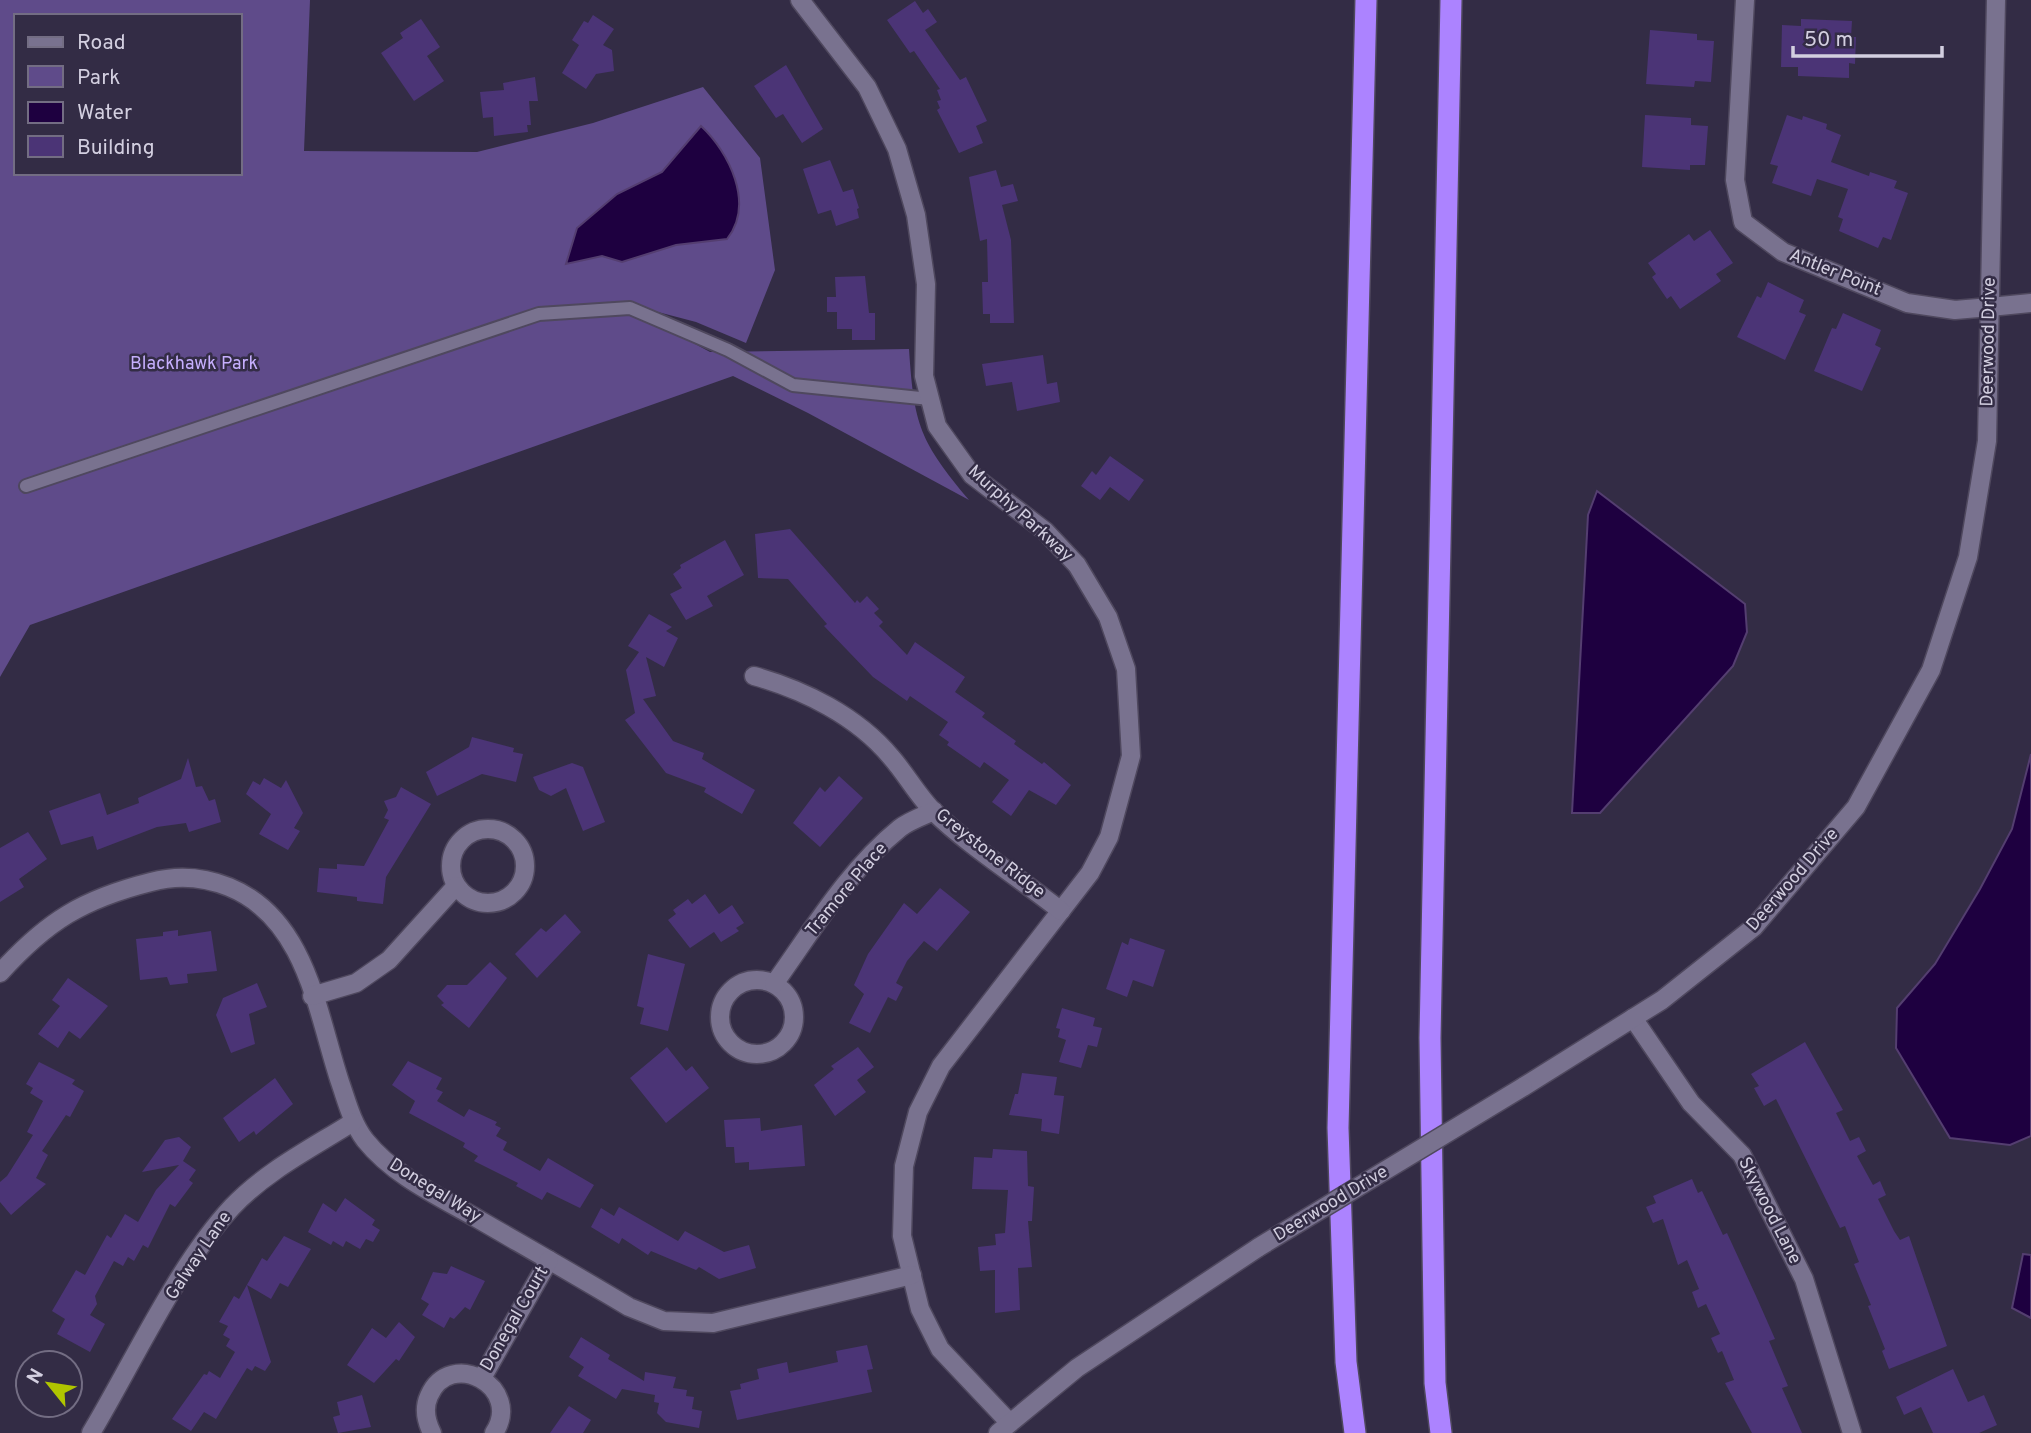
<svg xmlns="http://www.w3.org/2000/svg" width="2031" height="1433" font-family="Overpass,sans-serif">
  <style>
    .green { fill: #5f4b8a; fill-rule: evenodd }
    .water { fill: #1e0040; stroke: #543e70; stroke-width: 2 }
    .building { fill: #4b3476 }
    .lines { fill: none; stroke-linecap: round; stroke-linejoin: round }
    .service-casing { stroke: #4f485e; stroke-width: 16 }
    .minor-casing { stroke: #4f485e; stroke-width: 21 }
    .tertiary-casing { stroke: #4f485e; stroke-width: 21 }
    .motorway-casing { stroke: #4f485e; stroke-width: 24 }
    .service { stroke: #79728f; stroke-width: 12 }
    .minor { stroke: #79728f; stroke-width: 18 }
    .tertiary { stroke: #79728f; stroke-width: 18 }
    .motorway { stroke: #ac83ff; stroke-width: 21 }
    .tertiary-bridge-casing { stroke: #4f485e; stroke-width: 21; stroke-linecap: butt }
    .tertiary-bridge { stroke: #79728f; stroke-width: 18 }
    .labels { text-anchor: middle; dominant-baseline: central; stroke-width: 5; stroke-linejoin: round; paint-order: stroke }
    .street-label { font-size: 18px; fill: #d3cfe0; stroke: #332c45 }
    .park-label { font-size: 18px; fill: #c6affe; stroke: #332c45 }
  </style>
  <rect width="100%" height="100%" fill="#332c45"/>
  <path class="green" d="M0,0H310L304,151L477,152L593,123L703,87L760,158L775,270L746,343L696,322L616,301L710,352L909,349C914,426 920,441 969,500L808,413L733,376L30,625L0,677ZM16,16H240V173H16Z"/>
  <g class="water">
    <path d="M701,126C729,152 755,204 727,239L676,245L622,262L602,256L566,264L577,228L617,194L662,172Z"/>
    <path d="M1597,491L1745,604L1747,632L1733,666L1600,813H1572L1588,515Z"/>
    <path d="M2031,754V1136L2010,1145L1950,1138L1896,1048L1897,1008L1935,964L1980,889L2012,829Z"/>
    <path d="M2023,1254L2031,1255V1318L2012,1308Z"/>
  </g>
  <g class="building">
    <path d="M915,1L923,13L928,9L937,22L925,30L960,80L966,77L987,121L976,126L983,143L959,153L937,110L940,108L937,101L941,100L937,90L940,89L914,51L910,53L887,20Z"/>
    <path d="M593,15L614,29L603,45L612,50L614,71L596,74L586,89L562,73L579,45L572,40L584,21L588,23Z"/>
    <path d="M421,19L440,47L427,56L444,81L414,101L381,53L403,38L400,33Z"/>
    <path d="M1801,19L1852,21L1851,37H1856L1855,64L1849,63V78L1798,76V67H1781L1782,25L1801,26Z"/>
    <path d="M1650,30L1697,34V40L1714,41L1711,82L1695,81L1694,87L1646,84Z"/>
    <path d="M786,65L823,129L802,143L783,114L776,118L754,86Z"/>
    <path d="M535,77L538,101H529L531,125H527L528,132L494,136L493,117L483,118L480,92L504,90L503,83Z"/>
    <path d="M1645,115L1691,118V125L1708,126L1705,165H1690V170L1642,167Z"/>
    <path d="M1787,115L1802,120L1803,116L1827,124L1826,129L1841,135L1831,162L1869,176L1870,172L1897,181L1894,188L1908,193L1891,240L1883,237L1878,248L1839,231L1843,219L1838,217L1848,189L1817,179L1811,196L1772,183L1778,166L1770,164Z"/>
    <path d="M830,160L843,192L853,189L859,208L857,209L859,218L836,226L831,210L818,214L803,169Z"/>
    <path d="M996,170L1001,187L1013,184L1018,201L1002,205L1011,240L1014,323H990V314H983L982,282H988L987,239L980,241L969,177Z"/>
    <path d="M1710,230L1733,263L1716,274L1721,281L1680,309L1671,296L1667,299L1652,277L1656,274L1648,263L1689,234L1694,241Z"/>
    <path d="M865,276L869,313H875V340H852V329H837V312H827V297H836L835,277Z"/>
    <path d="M1768,282L1804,300L1799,312L1806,315L1785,360L1737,337L1757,296L1761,298Z"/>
    <path d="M1843,313L1881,330L1875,345L1881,348L1862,391L1814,371L1832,328L1836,329Z"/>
    <path d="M1043,355L1047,384L1057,382L1060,402L1017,411L1012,382L986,386L982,364Z"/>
    <path d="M1110,456L1144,480L1129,501L1110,487L1100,500L1081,486L1092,471L1096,475Z"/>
    <path d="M790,529L855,603L857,600L860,603L867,596L879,609L874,613L883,622L879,626L907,655L915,642L965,677L955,692L985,713L982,717L1016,741L1014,744L1042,764L1044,762L1071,785L1056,805L1029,790L1011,816L992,802L1009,780L984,762L980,768L947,745L949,742L939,735L948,722L910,696L907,701L873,677L824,626L827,624L788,579L758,578L755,534Z"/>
    <path d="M725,540L744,575L707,596L713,606L686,620L670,594L682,588L673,574L681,568L680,565Z"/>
    <path d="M649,614L672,627L666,631L678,638L664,667L646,657L656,696L643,699L673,741L704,753L702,759L755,790L742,814L704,792L706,788L666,773L625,720L635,713L626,670L639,652L628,646Z"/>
    <path d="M472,737L514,748L513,752L523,754L516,782L482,774L437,796L426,772L469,747Z"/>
    <path d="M188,758L196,787L202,786L209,801L215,799L221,822L189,832L186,823L157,827L97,850L93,836L61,845L49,811L100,793L107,815L139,803L138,798L181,779Z"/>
    <path d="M572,763L583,767L605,822L583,831L566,788L551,796L539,790L533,777Z"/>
    <path d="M839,776L863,798L820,847L793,823L820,787L825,792Z"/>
    <path d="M264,778L281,788L286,780L303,813L294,828L300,831L288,850L259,834L271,814L246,794L253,781L260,785Z"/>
    <path d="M401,787L431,804L386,877L383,904L357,901V897L317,892L319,868L337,869V864L364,866L389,820L384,818L388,810L384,801L396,797Z"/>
    <path d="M28,832L47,859L19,879L24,887L0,902V848Z"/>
    <path d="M940,888L970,912L937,951L924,941L907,961L896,983L903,987L896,1001L888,997L870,1033L849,1023L864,994L854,985L868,954L904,903L917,914Z"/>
    <path d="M705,894L719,914L732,905L744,923L736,928L739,931L721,942L714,932L690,948L668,920L676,914L673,910L688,899L692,904Z"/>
    <path d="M565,914L581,932L537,978L515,954L541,928L546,932Z"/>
    <path d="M178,930V936L211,931L217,971L187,974L188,983L170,985L167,977L140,980L136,939L163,936V932Z"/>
    <path d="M1130,938L1165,950L1153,987L1133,980L1127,997L1106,989L1122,942L1128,945Z"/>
    <path d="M648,954L685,964L668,1031L640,1024L644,1008L637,1006Z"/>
    <path d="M490,962L507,978L469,1028L441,1005L444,1003L437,996L447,985H467Z"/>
    <path d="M68,978L108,1006L80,1039L69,1031L58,1048L38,1034L60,1006L52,1000Z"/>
    <path d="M257,983L267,1007L249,1014L255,1044L231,1053L216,1015L223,998Z"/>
    <path d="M1062,1008L1095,1018L1093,1026L1102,1028L1097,1047L1088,1045L1081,1068L1059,1062L1066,1040L1058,1037L1060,1029L1056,1028Z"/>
    <path d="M1805,1042L1843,1110L1836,1113L1850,1141L1859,1137L1866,1151L1857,1156L1873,1185L1880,1181L1886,1195L1878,1199L1894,1231L1900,1240L1909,1236L1947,1346L1889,1369L1882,1351L1885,1349L1868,1306L1871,1305L1854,1264L1859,1262L1845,1226L1840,1228L1776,1099L1764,1106L1754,1088L1759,1086L1751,1074Z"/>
    <path d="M667,1047L686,1071L692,1066L709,1088L666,1123L630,1078Z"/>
    <path d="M858,1047L874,1067L857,1080L866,1092L835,1116L814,1085L834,1069L831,1066Z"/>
    <path d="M408,1061L442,1078L436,1089L443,1092L437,1101L464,1117L469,1109L497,1122L495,1125L501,1128L496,1136L507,1142L503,1150L540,1171L548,1158L594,1185L580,1208L547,1192L542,1200L516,1186L518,1183L474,1161L478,1156L463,1147L465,1143L409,1113L415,1101L392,1085Z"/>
    <path d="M39,1062L75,1080L72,1084L84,1091L70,1117L66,1115L42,1151L48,1155L36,1178L46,1184L11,1215L0,1202V1182L7,1176L33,1135L27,1132L43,1101L30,1093L33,1088L26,1084Z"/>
    <path d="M1022,1073L1057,1077L1054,1095L1064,1096L1059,1134L1041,1131L1042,1119L1009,1115L1015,1094H1018Z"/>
    <path d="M275,1078L293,1104L256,1135L254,1131L239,1142L223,1118Z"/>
    <path d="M760,1118L761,1131L802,1125L805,1166L749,1170V1162L735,1163L734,1147H726L724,1120Z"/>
    <path d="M179,1137L191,1147L183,1161L196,1170L189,1180L193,1183L175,1207L170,1204L148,1248L143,1245L134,1261L128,1257L123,1266L114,1261L95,1296L97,1304L90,1315L105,1324L90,1352L57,1334L65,1319L52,1311L76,1270L85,1275L107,1235L111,1238L125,1214L138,1222L156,1190L179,1165L142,1172L165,1140Z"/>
    <path d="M993,1149L1027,1151L1028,1186L1034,1187L1032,1221H1028L1032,1267L1018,1268L1020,1310L995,1313V1270L980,1271L978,1247L996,1245L995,1234L1005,1233L1008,1190L972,1189L974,1157L992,1158Z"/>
    <path d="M1692,1179L1698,1193L1702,1191L1723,1235L1727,1233L1756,1296L1775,1339L1769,1341L1788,1386L1782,1388L1802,1433H1752L1725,1383L1734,1380L1722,1351L1718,1353L1711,1338L1720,1334L1706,1304L1698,1308L1692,1292L1699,1289L1687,1260L1678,1265L1663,1219L1653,1223L1646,1207L1656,1203L1653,1196Z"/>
    <path d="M345,1198L375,1220L372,1225L380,1230L373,1242L366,1239L360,1249L346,1241L343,1247L333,1241L331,1245L308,1232L323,1203L336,1212Z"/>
    <path d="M619,1207L678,1241L685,1231L724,1252L749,1245L756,1268L719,1279L699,1267L696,1270L651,1251L648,1255L622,1238L619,1244L591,1227L601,1208L614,1216Z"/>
    <path d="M284,1236L311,1249L288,1287L280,1283L271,1299L247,1285L271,1362L265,1371L255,1366L252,1371L247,1368L216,1419L204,1412L191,1431L172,1419L204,1374L207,1375L209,1371L220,1378L235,1352L226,1346L230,1339L223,1335L228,1326L219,1322L234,1296L239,1299L262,1258L267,1261Z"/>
    <path d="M451,1266L485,1281L470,1310L465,1307L454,1319L450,1317L444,1328L422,1315L429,1304L421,1299L433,1272L447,1274Z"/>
    <path d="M399,1322L415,1337L399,1361L396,1359L374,1383L347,1365L372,1328L386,1338Z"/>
    <path d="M581,1337L610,1355L608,1359L644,1381L645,1372L676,1377L673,1388L687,1390L686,1396L694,1397L692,1409L702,1411L699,1428L666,1422L657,1413L659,1403L654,1402L655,1395L622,1389L616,1399L578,1376L584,1367L569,1357Z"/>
    <path d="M867,1345L873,1369L867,1370L872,1392L737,1420L730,1391L741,1389L740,1384L759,1379L757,1369L787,1362L789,1373L838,1362L836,1351Z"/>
    <path d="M1953,1369L1968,1402L1984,1395L1997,1425L1979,1433H1933L1921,1407L1904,1415L1896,1397Z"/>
    <path d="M362,1395L371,1427L338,1433L333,1417L340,1415L337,1402Z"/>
    <path d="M569,1406L591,1420L583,1433H550Z"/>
  </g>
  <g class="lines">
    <g class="service-casing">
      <path id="service" d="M26,486L539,314L630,308L728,350L793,385L930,399"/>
    </g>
    <g class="minor-casing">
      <g id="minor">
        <path d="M800,0L867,87L897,149L916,215L926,284L924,376L937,426L972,475L1045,531L1077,565L1108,617L1126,669L1131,756L1109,837L1090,873L941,1066L918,1112L904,1166L902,1236L920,1309L940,1349L1009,1422"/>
        <path d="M1745,0L1735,180L1743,222L1783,252L1907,303L1955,310L1990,307"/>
        <path d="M754,676C804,690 857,716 891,757C906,774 918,796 934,812C970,847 1021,879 1061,911"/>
        <circle cx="488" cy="866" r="37"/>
        <path d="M0,973C47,921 83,899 151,882C177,875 204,877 229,887C306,918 317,1012 340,1082C347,1102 352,1123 365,1140C394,1176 438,1196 478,1219C528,1248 579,1277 629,1307L664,1321L713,1323L912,1275"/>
        <circle cx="757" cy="1017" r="37"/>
        <path d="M774,984C812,931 848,870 900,828C909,821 923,816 934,811"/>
        <path d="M312,996L356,983L389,960L456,886"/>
        <path d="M1633,1018L1691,1103L1742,1155L1804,1279L1852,1433"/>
        <path d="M482,1378L549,1260"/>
        <path d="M91,1433C133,1363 177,1266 232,1207C266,1171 312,1148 353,1122"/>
        <path d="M432,1433C426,1421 423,1409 429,1396C450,1347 524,1387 494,1433"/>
      </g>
    </g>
    <g class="tertiary-casing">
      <g id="tertiary">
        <path d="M1990,307L2031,303"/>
        <path d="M1523,1087L1662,1000L1754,927L1856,807L1931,670L1968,557L1987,441L1996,0"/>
        <path d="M998,1433L1077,1368L1259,1247"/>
      </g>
    </g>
    <g class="motorway-casing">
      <g id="motorway">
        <path d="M1355,1433L1346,1362L1338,1128L1366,0"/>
        <path d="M1441,1433L1435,1383L1430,1038L1451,0"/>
      </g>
    </g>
    <use href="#service" class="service"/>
    <use href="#minor" class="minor"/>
    <use href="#tertiary" class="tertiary"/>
    <use href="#motorway" class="motorway"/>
    <g class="tertiary-bridge-casing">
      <path id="tertiary-bridge" d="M1259,1247L1523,1087"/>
    </g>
    <use href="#tertiary-bridge" class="tertiary-bridge"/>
  </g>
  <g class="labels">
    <g class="street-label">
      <text transform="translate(1835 273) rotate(22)">Antler Point</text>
      <text transform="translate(1989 342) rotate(-89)">Deerwood Drive</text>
      <text transform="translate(1020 514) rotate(42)">Murphy Parkway</text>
      <text transform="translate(990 854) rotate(38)">Greystone Ridge</text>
      <text transform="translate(1793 880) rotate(-49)">Deerwood Drive</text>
      <text transform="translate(847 890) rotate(-50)">Tramore Place</text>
      <text transform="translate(435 1191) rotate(32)">Donegal Way</text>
      <text transform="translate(1331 1204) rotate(-31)">Deerwood Drive</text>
      <text transform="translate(1769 1211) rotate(63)">Skywood Lane</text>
      <text transform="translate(199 1256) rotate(-56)">Galway Lane</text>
      <text transform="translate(515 1319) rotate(-60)">Donegal Court</text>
    </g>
    <g class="park-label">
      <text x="194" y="364">Blackhawk Park</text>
    </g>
  </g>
  <rect x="14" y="14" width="228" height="161" fill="#332c45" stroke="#736d83" stroke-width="2"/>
  <rect x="28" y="37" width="35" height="10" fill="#79728f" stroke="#736d83" stroke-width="2"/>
  <text x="77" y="49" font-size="21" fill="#d3cfe0">Road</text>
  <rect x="28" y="66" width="35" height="21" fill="#5f4b8a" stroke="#736d83" stroke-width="2"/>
  <text x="77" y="84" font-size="21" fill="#d3cfe0">Park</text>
  <rect x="28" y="102" width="35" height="21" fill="#1e0040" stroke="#736d83" stroke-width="2"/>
  <text x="77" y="119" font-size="21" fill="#d3cfe0">Water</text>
  <rect x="28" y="136" width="35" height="21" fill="#4b3476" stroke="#736d83" stroke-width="2"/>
  <text x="77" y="154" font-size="21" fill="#d3cfe0">Building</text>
  <g transform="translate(49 1384) rotate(300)"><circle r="33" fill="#332c45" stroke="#736d83" stroke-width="2"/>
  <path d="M0-5L12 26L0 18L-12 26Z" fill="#b0c500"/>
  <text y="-10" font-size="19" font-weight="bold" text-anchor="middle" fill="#d3cfe0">N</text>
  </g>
  <path d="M1793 46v10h149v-10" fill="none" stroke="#d3cfe0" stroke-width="3.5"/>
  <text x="1804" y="46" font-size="21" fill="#d3cfe0" stroke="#332c45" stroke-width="5" paint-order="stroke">50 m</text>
</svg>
